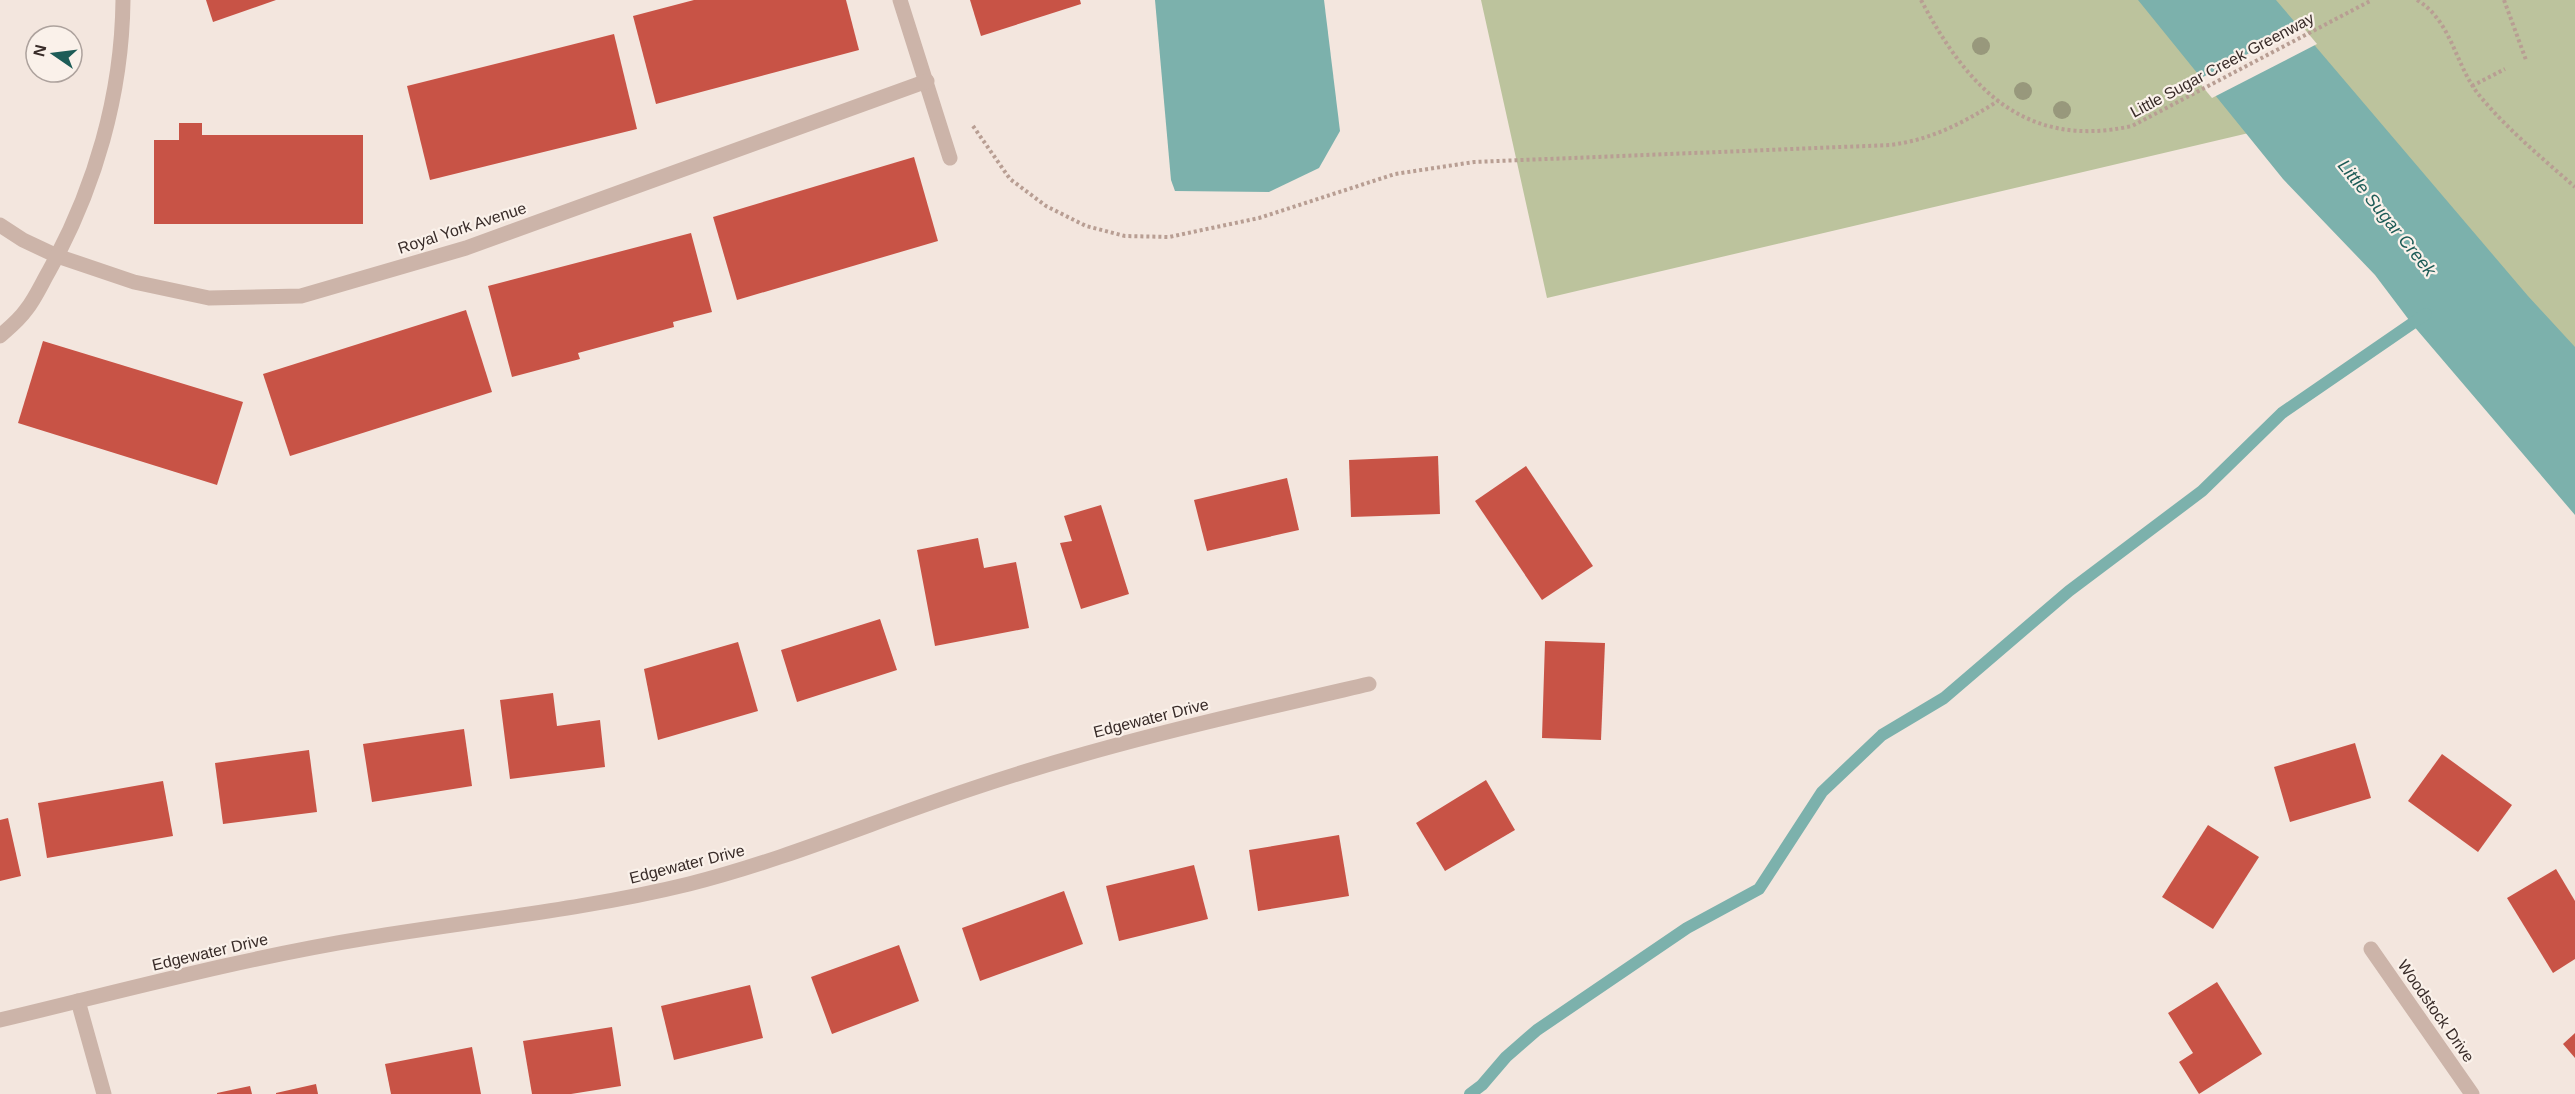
<svg xmlns="http://www.w3.org/2000/svg" width="2575" height="1094" font-family="Helvetica,sans-serif">
  <style>
    .green { fill: #bcc39d }
    .water { fill: #7cb1ac }
    .pier { fill: #f3e6de }
    .lines { fill: none; stroke-linecap: round; stroke-linejoin: round }
    .stream { stroke: #7cb1ac; stroke-width: 12 }
    .building { fill: #c85346 }
    .path { stroke: #b89e93; stroke-width: 4; stroke-dasharray: 3 3; stroke-linecap: butt }
    .street { stroke: #ccb4a9; stroke-width: 15 }
    .tree { fill: #98987c }
    .labels { text-anchor: middle; dominant-baseline: central; stroke-width: 4.5; stroke-linejoin: round; paint-order: stroke }
    .street-label { font-size: 16px; fill: #392c29; stroke: #faf1ea }
    .water-label { font-size: 18px; font-style: italic; fill: #1d5c57; stroke: #faf1ea }
  </style>
  <rect width="100%" height="100%" fill="#f3e6de"/>
  <path class="green" d="M1481,0H2575V484L2270,128L1547,298Z"/>
  <g class="water">
    <path d="M1155,0H1324L1340,131L1319,168L1269,192L1175,191L1171,180Z"/>
    <path d="M2138,0H2276L2528,296L2575,347V515L2412,324L2375,275L2283,179Z"/>
  </g>
  <path class="pier" d="M2302,26L2317,44L2212,98L2197,80Z"/>
  <g class="lines">
    <path class="stream" d="M1470,1094L1482,1085L1506,1057L1537,1030L1687,928L1759,889L1822,792L1882,735L1944,698L2069,591L2202,491L2282,413L2426,314"/>
  </g>
  <g class="building">
    <path d="M206,0H276L213,22Z"/>
    <path d="M694,0H846L859,50L656,104L633,16Z"/>
    <path d="M970,0H1080L1081,4L981,36Z"/>
    <path d="M614,34L637,129L430,180L407,86Z"/>
    <path d="M179,123H202V135H363V224H154V140H179Z"/>
    <path d="M914,157L938,241L737,300L713,217Z"/>
    <path d="M691,233L712,312L673,322L674,327L578,353L580,359L512,377L488,286Z"/>
    <path d="M466,310L492,392L290,456L263,374Z"/>
    <path d="M43,341L243,402L217,485L18,423Z"/>
    <path d="M1438,456L1440,514L1351,517L1349,460Z"/>
    <path d="M1526,466L1593,566L1542,600L1475,501Z"/>
    <path d="M1287,478L1299,530L1207,551L1194,500Z"/>
    <path d="M1101,505L1129,594L1081,609L1060,543L1072,541L1064,516Z"/>
    <path d="M978,538L984,568L1016,562L1029,628L935,646L917,550Z"/>
    <path d="M880,619L897,670L797,702L781,650Z"/>
    <path d="M1545,641L1605,643L1601,740L1542,738Z"/>
    <path d="M738,642L758,711L658,740L644,669Z"/>
    <path d="M553,693L557,726L600,720L605,767L510,779L500,700Z"/>
    <path d="M464,729L472,786L372,802L363,744Z"/>
    <path d="M2355,743L2371,798L2290,822L2274,767Z"/>
    <path d="M309,750L317,812L223,824L215,763Z"/>
    <path d="M2442,754L2512,805L2478,852L2408,801Z"/>
    <path d="M1486,780L1515,830L1445,871L1416,823Z"/>
    <path d="M163,781L173,836L47,858L38,803Z"/>
    <path d="M8,818L21,876L0,881V820Z"/>
    <path d="M2208,825L2259,857L2213,929L2162,897Z"/>
    <path d="M1339,835L1349,896L1258,911L1249,850Z"/>
    <path d="M1194,865L1208,919L1119,941L1106,886Z"/>
    <path d="M2556,869L2575,901V959L2553,973L2507,898Z"/>
    <path d="M1064,891L1083,944L980,981L962,928Z"/>
    <path d="M899,945L919,1001L832,1034L811,977Z"/>
    <path d="M2217,982L2262,1054L2199,1094L2179,1062L2193,1053L2168,1013Z"/>
    <path d="M750,985L763,1038L674,1060L661,1006Z"/>
    <path d="M612,1027L621,1086L571,1094H532L523,1041Z"/>
    <path d="M2575,1033V1058L2563,1044Z"/>
    <path d="M472,1047L481,1094H391L385,1064Z"/>
    <path d="M316,1084L318,1094H276V1093Z"/>
    <path d="M250,1086L252,1094H217V1093Z"/>
  </g>
  <g class="lines">
    <g class="path">
      <path d="M1921,0C1967,87 2024,150 2132,126L2372,0"/>
      <path d="M2417,0C2452,21 2455,65 2479,95C2507,129 2542,158 2575,187"/>
      <path d="M2504,0L2526,60"/>
      <path d="M2472,86L2505,69"/>
      <path d="M973,126L1010,179L1046,206L1086,226L1125,236L1169,237L1259,218L1395,174L1474,162L1890,145C1931,140 1963,123 1998,101"/>
    </g>
    <g class="street">
      <path d="M900,0L950,158"/>
      <path d="M0,225L23,240L57,256L134,282L209,298L301,296L466,248L927,81"/>
      <path d="M0,336C9,328 19,320 26,310C35,299 42,283 49,271C95,188 122,95 123,0"/>
      <path d="M2371,949L2472,1094"/>
      <path d="M78,1001L104,1094"/>
      <path d="M0,1020C122,991 243,958 367,938C475,920 583,910 689,884C785,860 877,820 971,789C1101,745 1235,715 1369,684"/>
    </g>
  </g>
  <g class="tree">
    <circle cx="1981" cy="46" r="9"/>
    <circle cx="2023" cy="91" r="9"/>
    <circle cx="2062" cy="110" r="9"/>
  </g>
  <g class="labels">
    <g class="street-label">
      <text transform="translate(2222 65) rotate(-28)">Little Sugar Creek Greenway</text>
      <text transform="translate(462 228) rotate(-18)">Royal York Avenue</text>
      <text transform="translate(1151 718) rotate(-14)">Edgewater Drive</text>
      <text transform="translate(687 864) rotate(-14)">Edgewater Drive</text>
      <text transform="translate(210 952) rotate(-13)">Edgewater Drive</text>
      <text transform="translate(2436 1011) rotate(55)">Woodstock Drive</text>
    </g>
    <g class="water-label">
      <text transform="translate(2387 218) rotate(51)">Little Sugar Creek</text>
    </g>
  </g>
  <g transform="translate(54 54) rotate(284)"><circle r="28" fill="#faf1ea" stroke="#ada29d" stroke-width="1.5"/>
  <path d="M0-4.5L10 22L0 15L-10 22Z" fill="#1d5c57"/>
  <text y="-9" font-size="16" font-weight="bold" text-anchor="middle" fill="#392c29">N</text>
  </g>
</svg>
